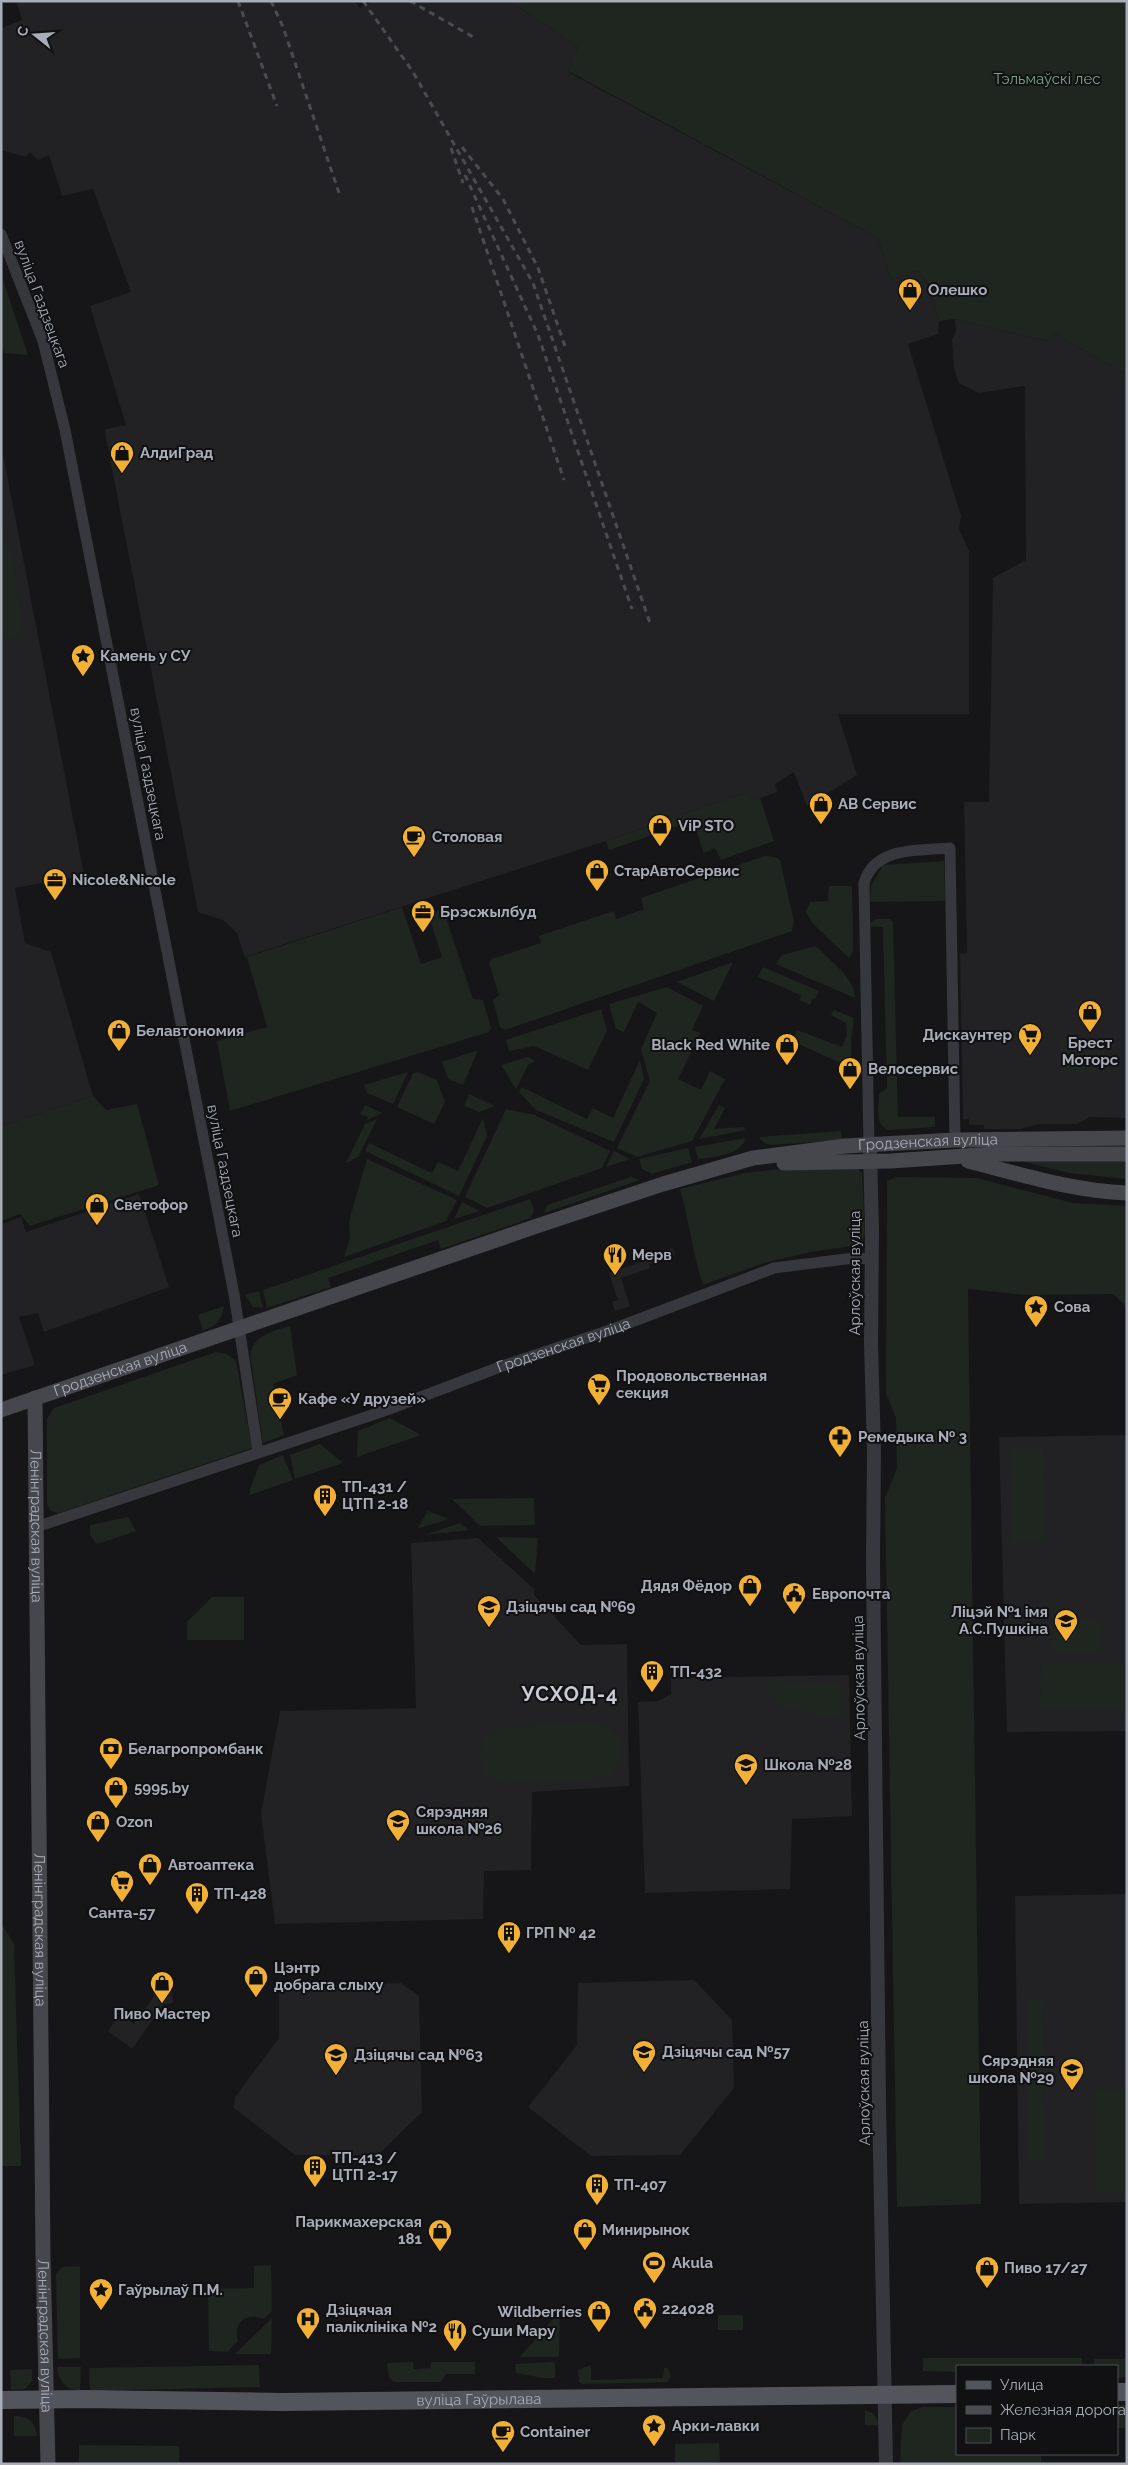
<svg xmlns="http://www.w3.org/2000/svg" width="1128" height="2465" font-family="Raleway,sans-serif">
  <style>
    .built { fill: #222225 }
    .green { fill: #1e261f }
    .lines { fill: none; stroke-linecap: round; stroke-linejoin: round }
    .minor { stroke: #37383d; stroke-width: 11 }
    .tertiary { stroke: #37383d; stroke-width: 14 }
    .secondary { stroke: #45474d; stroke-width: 15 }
    .primary { stroke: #53555c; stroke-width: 18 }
    .rail { stroke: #4a4c52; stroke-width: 3; stroke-dasharray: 6 5; stroke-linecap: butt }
    .labels { text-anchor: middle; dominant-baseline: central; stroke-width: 4; stroke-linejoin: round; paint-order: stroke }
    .park-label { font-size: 15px; fill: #7fa381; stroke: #111113 }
    .poi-label { font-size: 15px; font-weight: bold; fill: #a8adb8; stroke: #111113; text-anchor: start }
    .street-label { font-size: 15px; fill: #a8adb8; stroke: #111113 }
    .district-label { font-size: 20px; font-weight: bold; letter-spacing: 1px; fill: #c9ccd4; stroke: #111113 }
  </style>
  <rect width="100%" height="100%" fill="#161618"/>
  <g class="built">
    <path d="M16,1H354L360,8L374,1H510L578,47L568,72L878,238L891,279L917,271L926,279L939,321L938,334L908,344L961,516L959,529L969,551V714H838L857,775L807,806L794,772L775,784L777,792L751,801L747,792L606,841L245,957L237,933L223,920L198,912L106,438L105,429L126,425L90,306L131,292L93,189L62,196L49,155L38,160L30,152L26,157L1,150V28L22,20Z"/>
    <path d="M955,319L1047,341L1054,333L1127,375V1118L1088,1117L1087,1119L1077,1124H1038L1020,1129H984V1125H969V1119L963,1120L960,954L967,953L964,802H989L993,578L1026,560L1025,386L979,393L959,383L954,368L952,339L956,330Z"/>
    <path d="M1,454H3L84,875L15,888L25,943L51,952L93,1096L1,1126Z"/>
    <path d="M139,1194L169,1287L44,1332L38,1313L19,1317L35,1365L1,1375V1224L21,1217L26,1232Z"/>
    <path d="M673,1248L675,1255L649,1264L650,1268L621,1278L630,1306L615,1311L612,1302L618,1300L609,1273L647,1260L646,1257Z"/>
    <path d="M1127,1435V1731L1007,1732L999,1437Z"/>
    <path d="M478,1538L534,1589V1595L581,1645L627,1644L629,1786L532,1792L531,1870L484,1871L483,1919L275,1924L261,1813L280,1711L416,1708L411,1543Z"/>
    <path d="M849,1675L852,1816L792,1819L790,1889L645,1893L638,1702L658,1701L671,1694V1678Z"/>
    <path d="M1127,1894V2202L1019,2204L1015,1896Z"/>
    <path d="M694,1980L732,2020L734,2088L680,2155L591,2156L528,2107L577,2045L578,1983Z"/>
    <path d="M401,1983L419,1996L422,2112L378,2155H295L234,2108L235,2097L279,2038V1987Z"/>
    <path d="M172,1993L173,2003L164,2004L132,2049L108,2031L120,2014L134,2024L155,1995Z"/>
  </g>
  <g class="green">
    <path d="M510,1H1127V375L1054,333L1048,341L955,319L939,321L926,279L917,271L891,279L878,238L568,71L578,47Z"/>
    <path d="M1,274L28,355L4,353L1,346Z"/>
    <path d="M1,533L13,556L22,634L1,640Z"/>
    <path d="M747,792L751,801L760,798L774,841L721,860L715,848L704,853L693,821L609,850L606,841Z"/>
    <path d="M765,856L775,857L780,860L794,921L792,931L505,1030L500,1027L493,1000L499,995L489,963L492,959L541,943L539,936L614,911L616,919L644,909L641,898Z"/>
    <path d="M944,861L945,901L870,902L871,886L883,865Z"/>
    <path d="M829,886H852L853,952L849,958L813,924L806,912L810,902L828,901Z"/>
    <path d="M402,907L421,964L442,957L428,913L443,909L473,999L483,1000L491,1028L489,1032L230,1111L217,1041L267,1027L247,957Z"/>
    <path d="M876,919H890L893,922L898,1117H935V1127L888,1130C874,1125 879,1106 879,1094L887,1088L883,927H871V922Z"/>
    <path d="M816,946C829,960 855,978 855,998L776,964L782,955Z"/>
    <path d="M733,962L714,1001L677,982Z"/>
    <path d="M763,967L819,991L815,999L813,998L810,1005L799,1000L801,995L758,977Z"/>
    <path d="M667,987L703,1006L692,1030L700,1033L678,1079L701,1090L710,1071L725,1079L692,1141L637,1157L617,1148L650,1081L641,1049L657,1013L638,1002L624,1032L616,1029L609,1004Z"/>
    <path d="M601,1009L607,1031L588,1070L534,1046L509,1051L506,1040Z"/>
    <path d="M834,1010L854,1018L851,1040V1065L847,1066L792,1041L797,1030L842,1047L847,1035L846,1023L831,1015Z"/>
    <path d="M1100,1041V1063L1095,1072L1067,1073L1061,1063V1042Z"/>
    <path d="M478,1050L463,1085L448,1079L442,1062Z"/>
    <path d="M528,1057L536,1061L528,1065L516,1089L501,1065Z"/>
    <path d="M640,1060L644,1079L614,1142L536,1110L519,1092L522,1087L587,1119L593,1108L613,1118Z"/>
    <path d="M408,1072L393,1104L367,1093L364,1085Z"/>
    <path d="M418,1072L437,1080L445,1102L434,1124L397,1107L413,1073Z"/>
    <path d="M469,1094L495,1106L479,1112L464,1106Z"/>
    <path d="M93,1096L106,1110L137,1104L159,1185L30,1226L20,1214L1,1221V1126Z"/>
    <path d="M365,1105L382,1113L367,1120L368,1117L360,1114Z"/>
    <path d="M719,1105L725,1108L714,1129L744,1127L745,1130L699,1139Z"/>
    <path d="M506,1109L535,1115L610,1151L602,1168L487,1208L465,1197Z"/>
    <path d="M483,1118L487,1136L459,1196L365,1151L369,1143L432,1173L438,1162L458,1171Z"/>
    <path d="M377,1119L358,1157L346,1163L365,1124Z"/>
    <path d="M841,1131L842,1140L771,1145L764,1143L759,1137Z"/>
    <path d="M745,1138C743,1155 713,1157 698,1159L695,1147Z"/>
    <path d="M688,1148L692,1162L652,1174L642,1169L639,1159Z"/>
    <path d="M614,1151L630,1159L606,1167Z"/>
    <path d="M997,1155H1127V1179L1069,1173Z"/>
    <path d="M367,1159L457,1200L446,1221L344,1257L350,1238L349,1221Z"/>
    <path d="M855,1166L862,1173L865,1235L859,1245L811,1252L767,1262L703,1285C693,1254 689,1221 680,1189L745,1173L795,1167Z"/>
    <path d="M631,1177L640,1180L544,1213L547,1205Z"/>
    <path d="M897,1177L977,1178L1073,1203L1127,1206V1316L1125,1305L1113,1294L1025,1295L968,1289L981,2204L897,2207L885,1498L897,1468L896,1418L886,1393L887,1181Z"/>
    <path d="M530,1199L534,1210L531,1218L441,1249L438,1240L328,1278L331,1287L267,1308L263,1290Z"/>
    <path d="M462,1202L480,1211L454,1219Z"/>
    <path d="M259,1291L263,1308L253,1307L245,1295Z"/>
    <path d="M224,1306C222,1320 216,1327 203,1330L198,1315Z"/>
    <path d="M290,1326L297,1375L273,1384L284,1435L263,1443L250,1354C255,1334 271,1332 290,1326Z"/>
    <path d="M216,1352L227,1354L236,1361L252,1448L59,1513L51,1511L47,1504V1419L54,1408Z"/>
    <path d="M390,1418L421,1435L357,1457L358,1431Z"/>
    <path d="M320,1444L343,1463L295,1479L290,1455Z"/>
    <path d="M1010,1449H1043L1045,1541L1011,1542Z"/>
    <path d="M283,1455L293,1480L250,1495V1489L259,1465Z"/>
    <path d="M534,1498L535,1525L480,1526L452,1499Z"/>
    <path d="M428,1511L449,1519L417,1529Z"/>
    <path d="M128,1517L136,1531L97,1544L90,1535V1525Z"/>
    <path d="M460,1523L469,1530L424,1535Z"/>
    <path d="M496,1537L538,1538L535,1574Z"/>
    <path d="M212,1597H244V1640H187V1622Z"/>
    <path d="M1053,1620L1102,1621L1101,1651H1053Z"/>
    <path d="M1041,1664H1122V1710L1040,1709Z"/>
    <path d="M766,1680L841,1684V1716C821,1717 760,1709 766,1680Z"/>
    <path d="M597,1723C619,1728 633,1755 611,1772C597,1783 522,1782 500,1783L484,1772L479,1754L485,1738L499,1727Z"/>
    <path d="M1,1923L14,1944L21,2166H1Z"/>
    <path d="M1028,2001H1042L1043,2159H1028Z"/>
    <path d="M1094,2090H1127V2192H1095Z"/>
    <path d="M271,2265L272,2311L264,2319C246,2312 233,2322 238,2341L227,2352L209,2351L208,2289L254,2288V2266Z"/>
    <path d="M80,2266V2358L58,2359L56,2274L62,2267Z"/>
    <path d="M560,2311L559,2357H520Z"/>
    <rect x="718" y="2315" width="25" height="15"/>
    <path d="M272,2318L271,2354H235Z"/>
    <path d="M923,2358H1082V2366H957V2372L923,2371Z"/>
    <path d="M1094,2359H1127V2377L1117,2378V2366H1094Z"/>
    <path d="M413,2362L414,2369L430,2368L431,2362H475V2374H446L441,2382H394L389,2378L387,2363Z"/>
    <path d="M552,2362L555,2364V2378H543L516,2373L515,2364Z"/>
    <path d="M259,2365L260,2387L90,2391L89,2368Z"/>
    <path d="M591,2366V2380L663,2378L664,2368H668L671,2376L668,2382L582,2384L579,2382L578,2371L584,2367Z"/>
    <path d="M57,2367H81L80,2390C66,2391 58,2380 57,2367Z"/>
    <path d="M32,2369V2381L25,2389L11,2390L10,2370Z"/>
    <rect x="1117" y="2405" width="10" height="23"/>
    <path d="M923,2407H957V2454H1041V2464H900L902,2425L911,2411Z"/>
    <path d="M865,2410L874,2414L880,2425H865Z"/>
    <path d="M14,2416C29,2416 35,2422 37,2436H14Z"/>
    <path d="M719,2443L720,2462L675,2464V2444Z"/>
    <path d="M79,2445L179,2446V2464H79Z"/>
  </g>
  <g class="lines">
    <g class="minor">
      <path d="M1,234L43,341L65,430L234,1294L258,1452"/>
      <path d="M869,1145L864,883C875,846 918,851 950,848L955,1140"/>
      <path id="s1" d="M36,1527L384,1411L505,1365L613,1329L774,1268L854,1258L872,1259"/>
    </g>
    <path class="tertiary" d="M870,1150L872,1230L871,1343L874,1451L873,1562L879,2102L886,2464"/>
    <g class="secondary">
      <path d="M968,1161C1020,1174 1072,1191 1127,1193"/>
      <path d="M784,1163L891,1161L994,1154H1127"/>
      <path id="s2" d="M35,1398L43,2256L48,2464"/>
      <path id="s3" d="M1,1410L534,1227L663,1184L753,1158L845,1146L955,1140L1127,1138"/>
    </g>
    <g class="primary">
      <path d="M1117,2392H1127"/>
      <path id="s4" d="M1,2400L84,2399L283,2402L957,2394"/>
    </g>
    <g class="rail">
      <path d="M238,1L277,106"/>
      <path d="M271,1L283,27L339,193"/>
      <path d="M363,1L413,72L533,283L651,626"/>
      <path d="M410,1L475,38"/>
      <path d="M462,147L503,199L538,268L566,349"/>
      <path d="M451,148L463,183"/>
      <path d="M465,175L538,335L632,609"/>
      <path d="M472,207L564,480"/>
    </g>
  </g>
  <defs>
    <g id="shop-pin" transform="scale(1.25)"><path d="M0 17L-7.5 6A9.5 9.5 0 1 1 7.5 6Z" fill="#f2b134" stroke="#111113"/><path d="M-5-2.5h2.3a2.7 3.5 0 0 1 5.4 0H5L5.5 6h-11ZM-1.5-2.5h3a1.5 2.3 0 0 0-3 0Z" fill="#111"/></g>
    <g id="sight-pin" transform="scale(1.25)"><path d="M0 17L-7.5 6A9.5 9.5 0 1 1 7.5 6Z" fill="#f2b134" stroke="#111113"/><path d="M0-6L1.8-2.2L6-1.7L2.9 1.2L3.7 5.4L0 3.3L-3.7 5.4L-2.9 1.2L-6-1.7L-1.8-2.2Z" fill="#111"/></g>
    <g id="cafe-pin" transform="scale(1.25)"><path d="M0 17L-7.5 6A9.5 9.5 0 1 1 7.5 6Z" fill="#f2b134" stroke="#111113"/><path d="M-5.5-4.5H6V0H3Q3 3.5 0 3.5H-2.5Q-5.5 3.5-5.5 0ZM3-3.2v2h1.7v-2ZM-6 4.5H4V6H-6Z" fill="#111"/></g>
    <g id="office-pin" transform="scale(1.25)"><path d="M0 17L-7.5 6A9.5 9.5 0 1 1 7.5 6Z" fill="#f2b134" stroke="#111113"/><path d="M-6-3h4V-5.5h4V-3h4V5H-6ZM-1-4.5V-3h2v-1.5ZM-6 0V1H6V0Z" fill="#111"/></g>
    <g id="supermarket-pin" transform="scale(1.25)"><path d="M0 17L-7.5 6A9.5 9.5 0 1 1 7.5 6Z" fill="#f2b134" stroke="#111113"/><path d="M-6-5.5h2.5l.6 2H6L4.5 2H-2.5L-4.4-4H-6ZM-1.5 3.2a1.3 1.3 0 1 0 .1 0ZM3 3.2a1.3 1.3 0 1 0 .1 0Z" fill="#111"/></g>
    <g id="restaurant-pin" transform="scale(1.25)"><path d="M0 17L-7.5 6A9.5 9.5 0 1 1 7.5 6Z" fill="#f2b134" stroke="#111113"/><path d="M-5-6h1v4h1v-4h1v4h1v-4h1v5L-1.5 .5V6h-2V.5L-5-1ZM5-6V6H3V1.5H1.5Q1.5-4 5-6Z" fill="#111"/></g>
    <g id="pharmacy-pin" transform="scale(1.25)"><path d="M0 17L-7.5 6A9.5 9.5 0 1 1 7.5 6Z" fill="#f2b134" stroke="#111113"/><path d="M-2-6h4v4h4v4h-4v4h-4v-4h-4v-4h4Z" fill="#111"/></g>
    <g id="building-pin" transform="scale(1.25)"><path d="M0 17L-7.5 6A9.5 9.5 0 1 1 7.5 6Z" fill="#f2b134" stroke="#111113"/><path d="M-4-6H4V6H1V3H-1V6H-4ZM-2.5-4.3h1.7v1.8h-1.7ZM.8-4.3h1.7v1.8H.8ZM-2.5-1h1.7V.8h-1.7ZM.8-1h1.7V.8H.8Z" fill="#111"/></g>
    <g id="civic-pin" transform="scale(1.25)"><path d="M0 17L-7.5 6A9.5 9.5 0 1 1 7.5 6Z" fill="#f2b134" stroke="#111113"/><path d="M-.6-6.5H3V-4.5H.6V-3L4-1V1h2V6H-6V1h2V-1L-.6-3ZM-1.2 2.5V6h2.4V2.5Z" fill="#111"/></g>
    <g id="school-pin" transform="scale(1.25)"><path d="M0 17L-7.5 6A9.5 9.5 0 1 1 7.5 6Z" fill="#f2b134" stroke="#111113"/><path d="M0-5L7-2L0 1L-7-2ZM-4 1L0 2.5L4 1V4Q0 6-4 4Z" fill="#111"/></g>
    <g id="bank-pin" transform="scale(1.25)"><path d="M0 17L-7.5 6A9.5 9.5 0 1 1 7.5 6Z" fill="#f2b134" stroke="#111113"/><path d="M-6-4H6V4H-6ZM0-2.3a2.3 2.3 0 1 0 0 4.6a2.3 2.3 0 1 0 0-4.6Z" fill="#111"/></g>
    <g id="stadium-pin" transform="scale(1.25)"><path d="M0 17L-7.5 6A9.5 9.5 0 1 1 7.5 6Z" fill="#f2b134" stroke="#111113"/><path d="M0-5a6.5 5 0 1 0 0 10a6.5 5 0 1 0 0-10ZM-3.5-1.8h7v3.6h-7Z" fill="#111"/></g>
    <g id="hospital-pin" transform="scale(1.25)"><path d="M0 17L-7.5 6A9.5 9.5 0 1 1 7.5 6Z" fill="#f2b134" stroke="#111113"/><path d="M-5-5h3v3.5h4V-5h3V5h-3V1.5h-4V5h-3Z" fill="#111"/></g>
  </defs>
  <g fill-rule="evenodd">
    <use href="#shop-pin" x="910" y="290"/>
    <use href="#shop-pin" x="122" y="453"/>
    <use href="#sight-pin" x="83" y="656"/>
    <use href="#shop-pin" x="821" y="804"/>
    <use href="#shop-pin" x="660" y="826"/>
    <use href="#cafe-pin" x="414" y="837"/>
    <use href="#shop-pin" x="597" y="871"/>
    <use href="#office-pin" x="55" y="880"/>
    <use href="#office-pin" x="423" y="912"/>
    <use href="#shop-pin" x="1090" y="1012"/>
    <use href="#shop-pin" x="119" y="1031"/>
    <use href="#supermarket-pin" x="1030" y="1035"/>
    <use href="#shop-pin" x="787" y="1045"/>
    <use href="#shop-pin" x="850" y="1069"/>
    <use href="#shop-pin" x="97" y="1205"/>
    <use href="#restaurant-pin" x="615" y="1255"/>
    <use href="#sight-pin" x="1036" y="1307"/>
    <use href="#supermarket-pin" x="599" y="1385"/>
    <use href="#cafe-pin" x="280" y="1399"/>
    <use href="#pharmacy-pin" x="840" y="1437"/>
    <use href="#building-pin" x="325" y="1496"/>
    <use href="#shop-pin" x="750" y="1586"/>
    <use href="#civic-pin" x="794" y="1594"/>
    <use href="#school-pin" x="489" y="1607"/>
    <use href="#school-pin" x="1066" y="1621"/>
    <use href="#building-pin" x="652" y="1672"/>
    <use href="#bank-pin" x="111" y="1749"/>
    <use href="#school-pin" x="746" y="1765"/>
    <use href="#shop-pin" x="116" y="1788"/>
    <use href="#school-pin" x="398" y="1821"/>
    <use href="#shop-pin" x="98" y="1822"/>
    <use href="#shop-pin" x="150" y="1865"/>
    <use href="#supermarket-pin" x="122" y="1882"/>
    <use href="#building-pin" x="197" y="1894"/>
    <use href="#building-pin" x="509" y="1933"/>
    <use href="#shop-pin" x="256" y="1977"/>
    <use href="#shop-pin" x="162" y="1983"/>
    <use href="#school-pin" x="644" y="2052"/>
    <use href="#school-pin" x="336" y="2055"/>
    <use href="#school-pin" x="1072" y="2070"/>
    <use href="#building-pin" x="315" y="2167"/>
    <use href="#building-pin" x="597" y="2185"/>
    <use href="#shop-pin" x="585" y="2230"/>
    <use href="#shop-pin" x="440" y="2231"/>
    <use href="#stadium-pin" x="654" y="2263"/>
    <use href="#shop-pin" x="987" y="2268"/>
    <use href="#sight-pin" x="101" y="2290"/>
    <use href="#civic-pin" x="645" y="2309"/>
    <use href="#shop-pin" x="599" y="2312"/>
    <use href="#hospital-pin" x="308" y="2319"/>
    <use href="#restaurant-pin" x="455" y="2331"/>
    <use href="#sight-pin" x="654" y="2426"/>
    <use href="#cafe-pin" x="503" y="2432"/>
  </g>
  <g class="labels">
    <g class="park-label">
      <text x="1047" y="79">Тэльмаўскі лес</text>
    </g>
    <g class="poi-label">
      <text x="928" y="290">Олешко</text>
      <text x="140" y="453">АлдиГрад</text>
      <text x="100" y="656">Камень у СУ</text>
      <text x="838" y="804">АВ Сервис</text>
      <text x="678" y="826">ViP STO</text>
      <text x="432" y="837">Столовая</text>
      <text x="614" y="871">СтарАвтоСервис</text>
      <text x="72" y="880">Nicole&amp;Nicole</text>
      <text x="440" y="912">Брэсжылбуд</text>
      <text x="136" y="1031">Белавтономия</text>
      <text x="1012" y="1035" text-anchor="end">Дискаунтер</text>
      <text x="1090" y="1043" text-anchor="middle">Брест<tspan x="1090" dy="17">Моторс</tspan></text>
      <text x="770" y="1045" text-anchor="end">Black Red White</text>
      <text x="868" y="1069">Велосервис</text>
      <text x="114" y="1205">Светофор</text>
      <text x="632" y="1255">Мерв</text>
      <text x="1054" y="1307">Сова</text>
      <text x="616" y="1376">Продовольственная<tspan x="616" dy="17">секция</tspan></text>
      <text x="298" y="1399">Кафе «У друзей»</text>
      <text x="858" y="1437">Ремедыка № 3</text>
      <text x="342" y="1487">ТП-431 /<tspan x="342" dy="17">ЦТП 2-18</tspan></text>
      <text x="732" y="1586" text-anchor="end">Дядя Фёдор</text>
      <text x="812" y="1594">Европочта</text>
      <text x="506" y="1607">Дзіцячы сад №69</text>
      <text x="1048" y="1612" text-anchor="end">Ліцэй №1 імя<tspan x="1048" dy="17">А.С.Пушкіна</tspan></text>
      <text x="670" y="1672">ТП-432</text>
      <text x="128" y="1749">Белагропромбанк</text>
      <text x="764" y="1765">Школа №28</text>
      <text x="134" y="1788">5995.by</text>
      <text x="416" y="1812">Сярэдняя<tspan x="416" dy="17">школа №26</tspan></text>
      <text x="116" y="1822">Ozon</text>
      <text x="168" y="1865">Автоаптека</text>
      <text x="214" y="1894">ТП-428</text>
      <text x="122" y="1913" text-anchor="middle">Санта-57</text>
      <text x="526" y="1933">ГРП № 42</text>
      <text x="274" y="1968">Цэнтр<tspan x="274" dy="17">добрага слыху</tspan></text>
      <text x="162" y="2014" text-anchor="middle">Пиво Мастер</text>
      <text x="662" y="2052">Дзіцячы сад №57</text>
      <text x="354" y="2055">Дзіцячы сад №63</text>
      <text x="1054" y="2061" text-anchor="end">Сярэдняя<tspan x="1054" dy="17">школа №29</tspan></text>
      <text x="332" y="2158">ТП-413 /<tspan x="332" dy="17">ЦТП 2-17</tspan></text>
      <text x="614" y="2185">ТП-407</text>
      <text x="422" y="2222" text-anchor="end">Парикмахерская<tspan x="422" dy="17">181</tspan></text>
      <text x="602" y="2230">Минирынок</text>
      <text x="672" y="2263">Akula</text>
      <text x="1004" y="2268">Пиво 17/27</text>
      <text x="118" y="2290">Гаўрылаў П.М.</text>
      <text x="662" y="2309">224028</text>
      <text x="326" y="2310">Дзіцячая<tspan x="326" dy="17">паліклініка №2</tspan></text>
      <text x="582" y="2312" text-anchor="end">Wildberries</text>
      <text x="472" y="2331">Суши Мару</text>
      <text x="672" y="2426">Арки-лавки</text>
      <text x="520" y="2432">Container</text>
    </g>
    <g class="street-label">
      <text transform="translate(42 304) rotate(70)">вуліца Газдзецкага</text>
      <text transform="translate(148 774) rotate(79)">вуліца Газдзецкага</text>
      <text stroke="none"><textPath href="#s3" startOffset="969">Гродзенская вуліца</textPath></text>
      <text transform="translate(225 1171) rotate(79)">вуліца Газдзецкага</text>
      <text transform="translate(855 1273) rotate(-90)">Арлоўская вуліца</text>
      <text stroke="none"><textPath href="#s1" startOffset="558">Гродзенская вуліца</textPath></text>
      <text stroke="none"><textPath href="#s3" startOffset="126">Гродзенская вуліца</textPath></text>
      <text stroke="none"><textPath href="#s2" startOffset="128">Ленінградская вуліца</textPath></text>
      <text transform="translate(859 1678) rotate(-91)">Арлоўская вуліца</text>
      <text stroke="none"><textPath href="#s2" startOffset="532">Ленінградская вуліца</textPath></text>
      <text transform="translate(864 2083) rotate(-91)">Арлоўская вуліца</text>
      <text stroke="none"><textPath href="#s2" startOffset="938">Ленінградская вуліца</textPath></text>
      <text stroke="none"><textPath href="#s4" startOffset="478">вуліца Гаўрылава</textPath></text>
    </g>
    <g class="district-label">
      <text x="570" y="1694">УСХОД-4</text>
    </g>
  </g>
  <rect width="1128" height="2465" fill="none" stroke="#a8adb8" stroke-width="5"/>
  <rect x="956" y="2365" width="162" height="90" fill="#111113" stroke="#4d4f55"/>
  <rect x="966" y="2381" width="25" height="8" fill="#53555c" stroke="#4d4f55"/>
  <text x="1000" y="2390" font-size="15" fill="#a8adb8">Улица</text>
  <rect x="966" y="2406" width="25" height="8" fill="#4a4c52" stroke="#4d4f55"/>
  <text x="1000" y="2415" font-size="15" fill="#a8adb8">Железная дорога</text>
  <rect x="966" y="2428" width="25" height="15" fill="#1e261f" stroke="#4d4f55"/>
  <text x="1000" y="2440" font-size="15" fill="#a8adb8">Парк</text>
  <g transform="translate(35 35) rotate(287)" stroke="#111113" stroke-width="4" paint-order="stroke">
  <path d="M0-4L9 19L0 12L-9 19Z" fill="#a8adb8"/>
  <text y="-8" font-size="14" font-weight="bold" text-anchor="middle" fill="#a8adb8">С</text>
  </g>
</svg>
